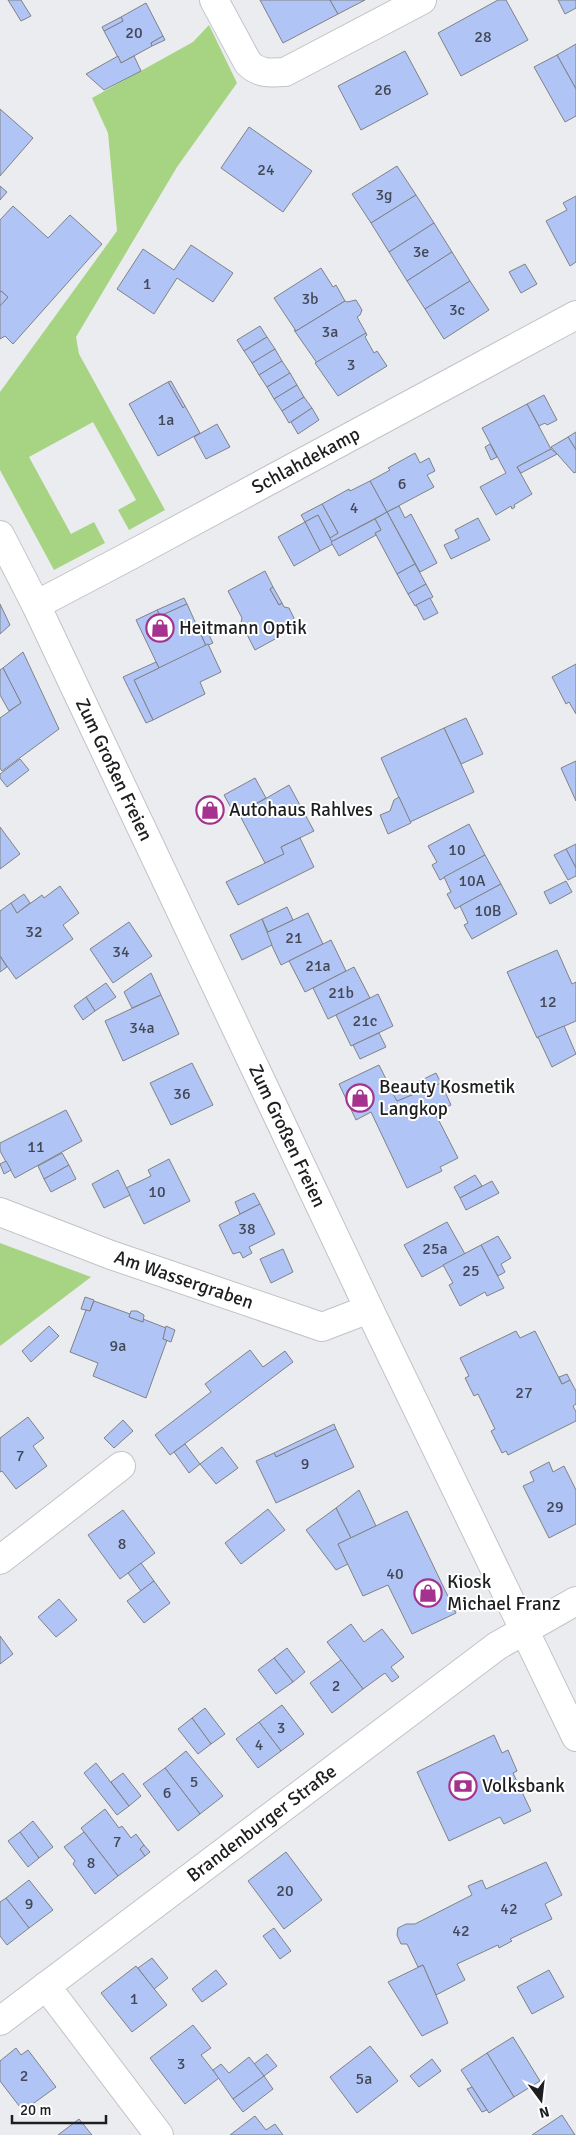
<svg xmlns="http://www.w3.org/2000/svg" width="576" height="2135" font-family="Signika,sans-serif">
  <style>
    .green { fill: #a7d482 }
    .building { fill: #b1c4f6; stroke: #808285 }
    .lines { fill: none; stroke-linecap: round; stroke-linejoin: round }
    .minor-casing { stroke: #c2c3c7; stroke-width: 30 }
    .minor { stroke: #fff; stroke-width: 28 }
    .labels { text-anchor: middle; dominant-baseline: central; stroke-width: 4; stroke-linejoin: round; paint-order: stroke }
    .number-label { font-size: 16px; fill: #424855 }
    .street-label { font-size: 19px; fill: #1d1e1f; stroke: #fff }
    .poi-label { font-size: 19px; fill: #1d1e1f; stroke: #fff; text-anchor: start }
  </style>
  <rect width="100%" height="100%" fill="#eaecf0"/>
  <g class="green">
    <path d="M209,25L237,83L177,167L76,337L79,354L165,510L129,530L118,510L136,500L93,422L29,457L71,534L94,522L105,543L54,570L0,470V392L117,231L108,133L92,98L193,42Z"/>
    <path d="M0,1243L91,1277L0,1346Z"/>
  </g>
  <g class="building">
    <path d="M8,0H21L31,16L21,21Z"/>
    <path d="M260,0H330L338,14L283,43Z"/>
    <path d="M330,0H365L338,14Z"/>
    <path d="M498,0H506L528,40L461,76L438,33Z"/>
    <path d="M558,0H576V8L565,14Z"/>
    <path d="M146,3L163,36L151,43L152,46L121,63L104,31L123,21L121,17Z"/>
    <path d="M121,17L123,21L104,31L102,27Z"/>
    <path d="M163,36L165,40L152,46L151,43Z"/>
    <path d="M576,44V89L557,55Z"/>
    <path d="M405,51L428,94L361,130L338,86Z"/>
    <path d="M557,55L576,89V116L565,122L534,67Z"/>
    <path d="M118,56L121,63L134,56L141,71L104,90L86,74Z"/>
    <path d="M0,109L33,138L0,176Z"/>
    <path d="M249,127L312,171L283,212L221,168Z"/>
    <path d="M397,166L416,195L371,223L352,194Z"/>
    <path d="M0,186L7,192L0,200Z"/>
    <path d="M416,195L434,223L389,252L371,223Z"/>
    <path d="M576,196V262L570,266L546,221L567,210L563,203Z"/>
    <path d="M13,206L48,238L70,215L102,244L13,344L5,336L0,339V306L8,297L1,291L0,292V220Z"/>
    <path d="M434,223L452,252L407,281L389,252Z"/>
    <path d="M191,245L233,273L213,302L177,278L154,314L117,289L143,249L174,270Z"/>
    <path d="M452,252L470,281L425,309L407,281Z"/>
    <path d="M525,264L537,284L521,293L509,272Z"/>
    <path d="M321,268L333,287L336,285L345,301L296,331L274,298Z"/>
    <path d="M470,281L489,310L444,339L425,309Z"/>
    <path d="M1,291L8,297L0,306V292Z"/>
    <path d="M356,300L362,310L360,315L357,317L366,333L317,363L294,330L296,331L345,301L347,302Z"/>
    <path d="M260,326L267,337L244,351L237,340Z"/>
    <path d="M366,333L367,335L365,337L374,353L377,351L387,366L338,396L315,363Z"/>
    <path d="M267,337L275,349L252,363L244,351Z"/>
    <path d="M275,349L282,361L259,375L252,363Z"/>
    <path d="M282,361L290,373L267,387L259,375Z"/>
    <path d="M290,373L297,385L274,399L267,387Z"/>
    <path d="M171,381L185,406L183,408L168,382Z"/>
    <path d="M168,382L183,408L185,406L200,433L158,456L129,404Z"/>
    <path d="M297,385L304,397L282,411L274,399Z"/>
    <path d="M544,395L557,420L547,425L545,423L539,426L527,404Z"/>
    <path d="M304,397L312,408L289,423L282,411Z"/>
    <path d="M527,404L551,449L517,467L532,494L514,505L515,507L512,509L511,506L496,515L480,487L506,473L482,428Z"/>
    <path d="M312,408L319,420L298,434L291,422Z"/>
    <path d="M217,424L230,447L206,459L194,437Z"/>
    <path d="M576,432V450L568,437Z"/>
    <path d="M568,437L576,450V472L574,473L551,447Z"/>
    <path d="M490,444L497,457L491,460L485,447Z"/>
    <path d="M551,449L557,454L521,473L517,467Z"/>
    <path d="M415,453L420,463L429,458L435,471L427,475L434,487L387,512L370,481L390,470L388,468Z"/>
    <path d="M370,481L387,512L331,542L329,538L338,533L322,504L349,489L350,491Z"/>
    <path d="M322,504L338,533L330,538L318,515L305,522L301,515Z"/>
    <path d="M399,506L405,518L411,514L437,563L420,572L387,512Z"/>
    <path d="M387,512L415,564L397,574L375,533L381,530L375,519Z"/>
    <path d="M318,515L333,544L320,551L305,522Z"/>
    <path d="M478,518L490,540L451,559L444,545L459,538L455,530Z"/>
    <path d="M375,519L381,530L375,533L376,535L339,556L331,542Z"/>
    <path d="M305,522L320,551L294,566L278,537Z"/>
    <path d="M415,564L426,584L408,594L397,574Z"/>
    <path d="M265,571L273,587L270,589L279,605L282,603L284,607L289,608L294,618L292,623L295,628L255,650L241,623L242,618L228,591Z"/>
    <path d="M426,584L433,597L415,606L408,594Z"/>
    <path d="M273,587L282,603L279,605L270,589Z"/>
    <path d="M184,598L187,604L160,616L157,610Z"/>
    <path d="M430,598L438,613L424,620L416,605Z"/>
    <path d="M0,604L10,625L0,634Z"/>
    <path d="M187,604L206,646L159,668L136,620L157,610L160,616Z"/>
    <path d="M207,631L213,643L206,646L201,634Z"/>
    <path d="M208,644L221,672L200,682L205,694L153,720L134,680Z"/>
    <path d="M23,652L59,729L2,771L0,768V718L21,703L3,668Z"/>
    <path d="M156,662L159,668L134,680L153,720L146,723L123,677Z"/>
    <path d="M576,664V714L569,702L566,704L552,677Z"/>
    <path d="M3,668L21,703L9,711L0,695V670Z"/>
    <path d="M466,718L483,754L461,764L444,728Z"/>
    <path d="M444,728L474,792L410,822L381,758Z"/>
    <path d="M20,759L29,770L7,787L0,778V774Z"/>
    <path d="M576,761V801L561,768Z"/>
    <path d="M255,778L266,798L235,815L224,795Z"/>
    <path d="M289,785L314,831L281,847L284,854L265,863L239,814Z"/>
    <path d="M399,797L411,823L388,834L380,815L390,811L394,800Z"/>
    <path d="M469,824L485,855L440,880L432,865L437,862L428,846Z"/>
    <path d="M0,827L20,854L0,869Z"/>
    <path d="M300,838L314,867L238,905L226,882L284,854L281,847Z"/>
    <path d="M576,844V868L566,849Z"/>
    <path d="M566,849L576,868V876L568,880L554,855Z"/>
    <path d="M485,855L501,884L455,909L447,894L451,892L444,877Z"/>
    <path d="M566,881L572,892L550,904L544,892Z"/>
    <path d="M501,884L517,914L472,939L464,925L468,923L460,906Z"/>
    <path d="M60,886L79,913L63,925L73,939L16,979L0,956V911L11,903L17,913L42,895L44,898Z"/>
    <path d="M24,894L30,903L17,913L11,903Z"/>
    <path d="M287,907L293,920L268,932L262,919Z"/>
    <path d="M308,913L323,944L281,965L266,933Z"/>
    <path d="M262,919L272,945L242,960L230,935Z"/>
    <path d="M129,922L152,956L113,983L90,949Z"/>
    <path d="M331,940L346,971L305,992L289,961Z"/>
    <path d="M557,950L572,984L576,982V1021L537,1038L507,972Z"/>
    <path d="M0,956L7,967L0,972Z"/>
    <path d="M354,967L370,998L328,1019L313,988Z"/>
    <path d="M151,973L161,995L132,1008L124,992Z"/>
    <path d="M106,983L116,997L95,1011L86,997Z"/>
    <path d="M378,994L393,1026L351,1046L336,1015Z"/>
    <path d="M161,995L179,1034L123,1061L105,1021Z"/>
    <path d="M86,997L95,1011L83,1020L74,1006Z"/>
    <path d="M564,1026L576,1054L552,1067L538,1037Z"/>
    <path d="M379,1033L386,1047L360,1059L353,1045Z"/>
    <path d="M192,1063L213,1105L171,1125L150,1083Z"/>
    <path d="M379,1065L397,1101L441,1083L451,1105L435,1113L458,1158L440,1167L442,1171L407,1188L371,1112L356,1120L339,1084Z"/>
    <path d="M436,1073L441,1083L397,1101L393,1094Z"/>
    <path d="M66,1110L82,1141L15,1178L0,1151V1143Z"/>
    <path d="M62,1153L69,1165L44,1179L38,1166Z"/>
    <path d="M169,1159L190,1201L144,1224L126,1188L151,1176L148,1170Z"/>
    <path d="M6,1161L11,1170L4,1174L0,1164Z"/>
    <path d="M69,1165L76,1179L51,1192L44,1179Z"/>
    <path d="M118,1170L130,1195L104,1208L92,1184Z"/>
    <path d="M475,1175L482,1186L460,1198L454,1187Z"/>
    <path d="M492,1181L499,1193L466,1210L460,1198Z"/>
    <path d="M254,1193L260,1204L240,1214L235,1202Z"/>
    <path d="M260,1204L275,1234L249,1247L252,1253L243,1258L240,1252L233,1254L219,1225Z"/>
    <path d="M447,1222L465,1254L422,1277L404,1245Z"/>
    <path d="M498,1236L511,1258L501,1264L505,1272L498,1276L481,1245Z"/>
    <path d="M481,1245L504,1288L487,1296L485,1292L460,1306L449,1285L453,1283L443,1265Z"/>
    <path d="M283,1249L293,1272L271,1283L260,1259Z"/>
    <path d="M85,1297L94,1300L90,1311L81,1309Z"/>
    <path d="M94,1301L130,1314L129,1317L143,1322V1319L166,1328L163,1339L167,1340L146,1398L93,1376L98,1363L70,1352L86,1310L90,1311Z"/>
    <path d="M131,1311H137L144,1315L143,1322L129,1317Z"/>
    <path d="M49,1326L59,1336L31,1362L22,1351Z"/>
    <path d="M166,1326L175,1330L171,1342L163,1339Z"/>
    <path d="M516,1331L520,1338L535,1331L562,1384L570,1380L576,1391V1404L573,1406L576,1412V1421L508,1455L506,1451L502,1453L491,1431L495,1429L478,1394L474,1396L465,1378L469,1376L460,1358Z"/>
    <path d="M250,1350L263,1367L285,1351L293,1362L170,1455L155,1435L211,1392L205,1384Z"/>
    <path d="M567,1374L570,1380L562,1384L559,1377Z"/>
    <path d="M28,1417L44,1438L33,1446L47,1466L16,1489L2,1471L0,1472V1438Z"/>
    <path d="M123,1420L133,1431L114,1448L104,1438Z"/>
    <path d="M334,1424L336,1429L276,1457L274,1453Z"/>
    <path d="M336,1429L354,1467L276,1503L256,1461L274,1453L276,1457Z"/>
    <path d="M185,1444L200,1464L189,1473L174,1452Z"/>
    <path d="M222,1447L238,1468L216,1484L200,1464Z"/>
    <path d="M549,1462L553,1472L564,1466L576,1490V1524L549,1538L523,1486L534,1481L530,1472Z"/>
    <path d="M359,1490L376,1526L351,1538L336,1508Z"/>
    <path d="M336,1508L351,1538L338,1544L348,1564L336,1570L306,1530Z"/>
    <path d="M268,1509L285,1530L241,1564L225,1543Z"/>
    <path d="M123,1510L155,1553L120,1579L88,1535Z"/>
    <path d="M407,1511L456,1613L412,1634L388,1585L363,1596L338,1544Z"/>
    <path d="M141,1563L154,1581L141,1591L128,1573Z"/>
    <path d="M154,1581L170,1603L144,1623L127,1601Z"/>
    <path d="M59,1599L77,1620L56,1637L38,1617Z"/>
    <path d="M351,1624L364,1642L382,1629L404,1657L391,1667L399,1677L392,1682L385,1673L363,1689L327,1642Z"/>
    <path d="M0,1636L13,1654L0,1664Z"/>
    <path d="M287,1648L305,1672L293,1682L274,1658Z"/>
    <path d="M274,1658L293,1682L276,1694L258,1670Z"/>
    <path d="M341,1660L363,1689L332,1713L310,1683Z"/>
    <path d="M282,1705L304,1734L281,1751L259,1722Z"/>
    <path d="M205,1708L225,1734L211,1744L192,1718Z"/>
    <path d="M192,1718L211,1744L198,1754L178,1729Z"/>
    <path d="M259,1722L281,1751L258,1768L236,1739Z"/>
    <path d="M494,1735L502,1753L508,1750L517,1771L513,1773L531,1811L504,1824L500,1817L449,1841L417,1772Z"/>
    <path d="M186,1751L223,1796L200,1814L165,1768Z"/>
    <path d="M96,1763L129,1806L117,1815L84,1773Z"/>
    <path d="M165,1768L200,1814L178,1831L143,1784Z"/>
    <path d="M123,1773L141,1796L129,1806L111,1782Z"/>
    <path d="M105,1809L119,1828L122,1826L131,1838L136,1834L144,1845L140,1849L145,1856L118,1876L81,1828Z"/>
    <path d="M33,1821L53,1847L39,1858L20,1832Z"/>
    <path d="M20,1832L39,1858L28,1867L8,1841Z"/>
    <path d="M84,1832L118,1876L95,1894L73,1864L75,1861L64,1847Z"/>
    <path d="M144,1845L150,1852L145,1856L140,1849Z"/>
    <path d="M286,1852L322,1900L284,1929L248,1881Z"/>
    <path d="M546,1862L562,1895L545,1904L552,1919L510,1939L512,1941L499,1948L498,1945L457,1964L465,1980L436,1995L423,1965L418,1967L407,1944H401L397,1935L398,1928L406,1924H415L472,1895L468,1886L482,1880L486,1889Z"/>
    <path d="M29,1880L53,1910L29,1928L6,1898Z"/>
    <path d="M6,1898L29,1928L7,1945L0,1936V1902Z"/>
    <path d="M274,1928L291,1951L280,1959L263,1936Z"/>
    <path d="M152,1958L168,1978L154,1989L138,1968Z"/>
    <path d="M423,1965L448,2023L422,2036L388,1982Z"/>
    <path d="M136,1966L167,2005L132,2032L101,1993Z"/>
    <path d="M216,1970L227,1984L202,2002L192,1989Z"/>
    <path d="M549,1970L564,1997L532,2014L517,1987Z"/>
    <path d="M193,2025L211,2048L201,2055L219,2078L185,2104L150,2058Z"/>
    <path d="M513,2037L540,2081L514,2097L487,2053Z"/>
    <path d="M370,2046L398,2081L357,2113L330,2077Z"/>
    <path d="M16,2048L21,2055L28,2050L56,2087L23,2111L0,2081V2061Z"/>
    <path d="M487,2053L514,2097L489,2113L461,2070Z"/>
    <path d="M267,2054L277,2066L264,2076L254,2064Z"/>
    <path d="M249,2057L264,2076L233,2099L213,2070L221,2064L229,2073Z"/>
    <path d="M432,2059L441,2071L419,2087L410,2076Z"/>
    <path d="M264,2076L273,2089L243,2112L233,2099Z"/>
    <path d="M472,2087L487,2110L482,2112L467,2089Z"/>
    <path d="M562,2115L575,2135H532Z"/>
    <path d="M255,2116L266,2130L275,2124L283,2135H230Z"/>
    <path d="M79,2119L92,2135H58Z"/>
  </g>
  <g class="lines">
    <g class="minor-casing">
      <g id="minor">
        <path d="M214,0L248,63C259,74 270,73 285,72L422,0"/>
        <path id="s1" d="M0,535L36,605L369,1309L576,1737"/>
        <path id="s2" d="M36,605L131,555L576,315"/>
        <path id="s3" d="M0,1212L111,1255L322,1327L369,1309"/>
        <path d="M0,1560L121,1466"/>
        <path d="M46,1986L159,2135"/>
        <path id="s4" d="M0,2021L497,1646L576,1601"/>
      </g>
    </g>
    <use href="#minor" class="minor"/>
  </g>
  <defs>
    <g id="shop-ring" transform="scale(1.4375)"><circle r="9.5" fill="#fff" stroke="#a4328e" stroke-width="1.5"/><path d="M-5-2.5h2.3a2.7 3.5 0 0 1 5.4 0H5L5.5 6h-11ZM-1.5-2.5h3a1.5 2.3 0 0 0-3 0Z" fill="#a4328e"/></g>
    <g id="bank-ring" transform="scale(1.4375)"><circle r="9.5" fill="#fff" stroke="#a4328e" stroke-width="1.5"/><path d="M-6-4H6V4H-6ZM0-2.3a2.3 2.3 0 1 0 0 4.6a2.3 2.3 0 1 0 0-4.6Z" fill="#a4328e"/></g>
  </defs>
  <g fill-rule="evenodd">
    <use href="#shop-ring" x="160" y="628"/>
    <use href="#shop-ring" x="210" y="810"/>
    <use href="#shop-ring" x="360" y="1098"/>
    <use href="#shop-ring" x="428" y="1593"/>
    <use href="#bank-ring" x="463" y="1786"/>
  </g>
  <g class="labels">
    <g class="number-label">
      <text x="134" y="33">20</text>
      <text x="483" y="37">28</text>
      <text x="383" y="90">26</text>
      <text x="266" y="170">24</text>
      <text x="384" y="195">3g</text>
      <text x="421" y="252">3e</text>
      <text x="147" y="284">1</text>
      <text x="310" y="299">3b</text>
      <text x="457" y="310">3c</text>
      <text x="330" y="332">3a</text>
      <text x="351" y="365">3</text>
      <text x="166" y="420">1a</text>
      <text x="402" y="484">6</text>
      <text x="354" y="508">4</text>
      <text x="457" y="850">10</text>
      <text x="472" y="881">10A</text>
      <text x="488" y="911">10B</text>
      <text x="34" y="932">32</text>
      <text x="294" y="938">21</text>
      <text x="121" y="952">34</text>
      <text x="318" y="966">21a</text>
      <text x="341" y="993">21b</text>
      <text x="548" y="1002">12</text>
      <text x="365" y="1021">21c</text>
      <text x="142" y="1028">34a</text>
      <text x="182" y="1094">36</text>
      <text x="36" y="1147">11</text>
      <text x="157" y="1192">10</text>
      <text x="247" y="1229">38</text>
      <text x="435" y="1249">25a</text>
      <text x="471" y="1271">25</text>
      <text x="118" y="1346">9a</text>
      <text x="524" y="1393">27</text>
      <text x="20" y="1456">7</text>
      <text x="305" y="1464">9</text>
      <text x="555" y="1507">29</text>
      <text x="122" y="1544">8</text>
      <text x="395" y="1574">40</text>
      <text x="336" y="1686">2</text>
      <text x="281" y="1728">3</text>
      <text x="259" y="1745">4</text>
      <text x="194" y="1782">5</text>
      <text x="167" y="1793">6</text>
      <text x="117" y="1842">7</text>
      <text x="91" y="1863">8</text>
      <text x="285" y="1891">20</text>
      <text x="29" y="1904">9</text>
      <text x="509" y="1909">42</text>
      <text x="461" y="1931">42</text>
      <text x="134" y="1999">1</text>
      <text x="181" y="2064">3</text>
      <text x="24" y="2076">2</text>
      <text x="364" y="2079">5a</text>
    </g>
    <g class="street-label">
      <text stroke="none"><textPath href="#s2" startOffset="306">Schlahdekamp</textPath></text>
      <text stroke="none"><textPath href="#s1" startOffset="261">Zum Großen Freien</textPath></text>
      <text stroke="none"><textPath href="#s1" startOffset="666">Zum Großen Freien</textPath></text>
      <text stroke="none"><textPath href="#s3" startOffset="196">Am Wassergraben</textPath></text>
      <text stroke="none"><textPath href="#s4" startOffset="328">Brandenburger Straße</textPath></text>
    </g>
    <g class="poi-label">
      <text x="179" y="628">Heitmann Optik</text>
      <text x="229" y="810">Autohaus Rahlves</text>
      <text x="379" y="1087">Beauty Kosmetik<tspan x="379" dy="22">Langkop</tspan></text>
      <text x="447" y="1582">Kiosk<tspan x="447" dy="22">Michael Franz</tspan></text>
      <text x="482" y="1786">Volksbank</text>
    </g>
  </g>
  <g transform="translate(541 2100) rotate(165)" stroke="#ffffff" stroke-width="4" paint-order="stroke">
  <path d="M0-4L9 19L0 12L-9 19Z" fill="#1d1e1f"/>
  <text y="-8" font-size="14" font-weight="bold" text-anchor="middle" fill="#1d1e1f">N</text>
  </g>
  <path d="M12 2115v8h94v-8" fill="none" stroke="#1d1e1f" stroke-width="2.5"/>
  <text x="20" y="2115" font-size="15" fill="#1d1e1f" stroke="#ffffff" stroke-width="4" paint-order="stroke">20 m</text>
</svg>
